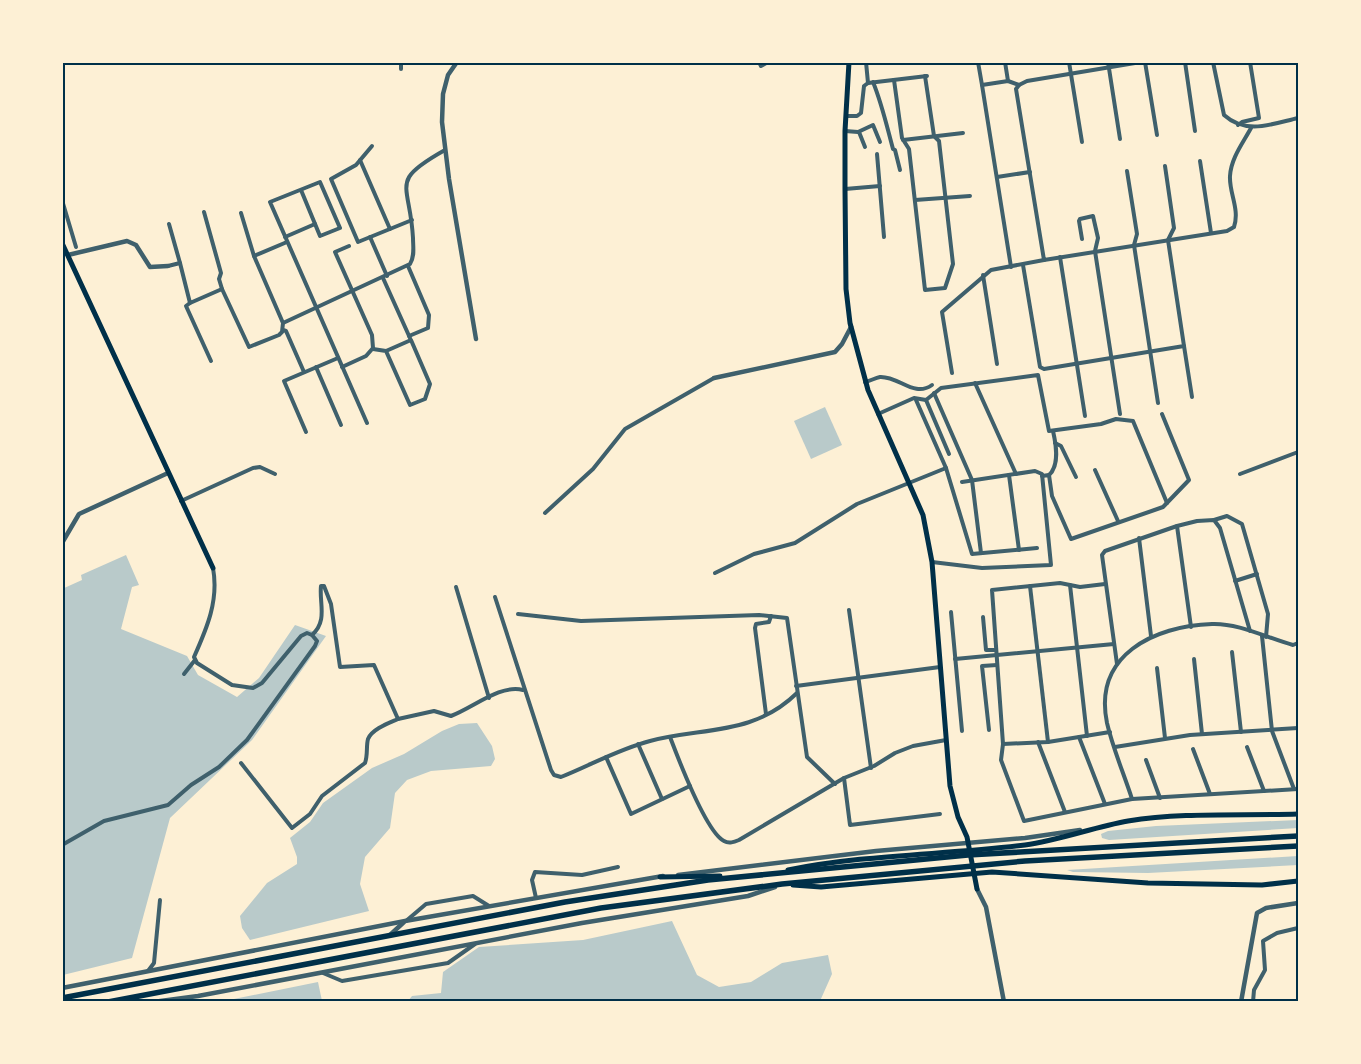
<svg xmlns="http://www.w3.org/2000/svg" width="1361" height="1064" font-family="Arial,sans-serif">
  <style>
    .green { fill: #b9caca }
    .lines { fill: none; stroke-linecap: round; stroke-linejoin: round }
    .minor { stroke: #3f606c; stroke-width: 4 }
    .tertiary { stroke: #3f606c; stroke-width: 4.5 }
    .secondary { stroke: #003049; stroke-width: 5 }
    .trunk { stroke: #003049; stroke-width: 5.5 }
    .neatline { fill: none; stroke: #003049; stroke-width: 2 }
  </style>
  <rect width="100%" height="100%" fill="#fdf0d5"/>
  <g class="green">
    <path d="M825,407L842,445L811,459L794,421Z"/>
    <path d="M126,555L139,585L132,587L121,629L187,656L198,675L237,697L259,678L295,625L326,636L252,740L170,818L132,958L63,975L62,589L82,580L81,575Z"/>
    <path d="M477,723L492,746L495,759L491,766L431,771L407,780L395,793L390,828L365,857L360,884L369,911L250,940L242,928L240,916L267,883L297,864V857L290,838L310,822L323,803L372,768L404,754L442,731L459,724Z"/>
    <path d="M1298,820V828L1109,840L1102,838L1101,834L1108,831L1156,826Z"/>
    <path d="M1298,856V865L1148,873L1073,872L1067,870Z"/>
    <path d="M672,921L697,975L719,987L751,982L782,963L828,955L832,974L820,1001H408L412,996L441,993L443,972L479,947L583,940Z"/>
    <path d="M318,982L322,1001H224Z"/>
  </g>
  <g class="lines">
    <g class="minor">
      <path d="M759,62L761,66L768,62"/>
      <path d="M866,62L868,83"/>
      <path d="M978,62L982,85"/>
      <path d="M1005,62L1008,81"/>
      <path d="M1069,62L1082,142"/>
      <path d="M1108,62L1120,139"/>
      <path d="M1141,62L1027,81L1019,85L1016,89L1044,260L1227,231L1234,227C1240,209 1229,193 1230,176C1231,158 1243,143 1251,128"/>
      <path d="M1145,62L1157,135"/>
      <path d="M1185,62L1195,131"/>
      <path d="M1213,62L1224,115C1246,135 1272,124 1298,118"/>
      <path d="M401,69V62"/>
      <path d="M894,80L902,138L909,149L925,290L945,288L953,264L939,141L934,136L925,76"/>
      <path d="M873,82C882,104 887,127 893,149L895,150L900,170"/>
      <path d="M846,116H857L861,113L864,86L868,83L927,76"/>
      <path d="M1238,125L1242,122L1259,118L1250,62"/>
      <path d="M845,131L858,132L873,125L880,142"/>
      <path d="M859,132L865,147"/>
      <path d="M903,140L963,133"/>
      <path d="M372,146L356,165L331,179L358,242L412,220"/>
      <path d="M877,154L884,237"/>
      <path d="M360,160L390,229"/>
      <path d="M1200,161L1211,233"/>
      <path d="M1127,171L1137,234L1134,245L1158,403"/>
      <path d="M997,177L1030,172"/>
      <path d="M845,189L880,186"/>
      <path d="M301,190L320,236L340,228L320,182L270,202L367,423"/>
      <path d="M62,200L76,247"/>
      <path d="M915,200L970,196"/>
      <path d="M204,212L221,273L219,279L222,289"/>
      <path d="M241,213L254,256L283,323"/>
      <path d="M169,224L180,263"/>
      <path d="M285,237L315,224"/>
      <path d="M370,237L387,276"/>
      <path d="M1082,239L1079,221L1080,219L1093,216L1098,238L1095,251L1120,414"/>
      <path d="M254,256L287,242"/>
      <path d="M1060,257L1085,416"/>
      <path d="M1023,265L1040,367L1044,369L1184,346L1168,240L1174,228L1165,166"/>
      <path d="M168,266L180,263L190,303L222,289L249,347L279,335L282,332L283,323L410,264C415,256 413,247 413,238C410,182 388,182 445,150"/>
      <path d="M408,266L429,315L428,328L409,336"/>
      <path d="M1011,267L982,85L1008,81L1019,85"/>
      <path d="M983,275L997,364"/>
      <path d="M383,278L410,338"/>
      <path d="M190,303L186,306L211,361"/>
      <path d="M283,330L286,331L304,372"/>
      <path d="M1184,346L1192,397"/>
      <path d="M373,349L386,351L411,340L430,384L425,399L410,405L386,351"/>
      <path d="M316,367L341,425"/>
      <path d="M342,367L366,356L373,348L372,335L335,252L349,246"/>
      <path d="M952,373L942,312L991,270L1044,260"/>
      <path d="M865,382C870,381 875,378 880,377C899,376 914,398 932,385"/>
      <path d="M975,383L1016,474"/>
      <path d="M934,393L972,480L981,553"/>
      <path d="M916,400L946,468"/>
      <path d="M926,400L949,454"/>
      <path d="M878,414L914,398L926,400L941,388L1038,375L1049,431L1101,424L1116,419L1133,421L1167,503"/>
      <path d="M306,432L284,381L338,358"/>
      <path d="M1055,443L1061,446L1076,477"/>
      <path d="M1095,470L1118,521"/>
      <path d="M1240,474L1298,452"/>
      <path d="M1009,475L1019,550"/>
      <path d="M1049,475C1060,465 1056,444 1053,431"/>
      <path d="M1042,476L1049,475L1052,496L1071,539L1163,507L1189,480L1162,414"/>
      <path d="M181,501L253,468L260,467L275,474"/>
      <path d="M545,513L593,469L625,429L714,378"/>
      <path d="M1214,520L1227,516L1242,524L1268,614L1266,637"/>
      <path d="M1177,526L1191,627"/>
      <path d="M1139,538L1151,636"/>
      <path d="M932,562L982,568L1051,565L1042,474L1035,471L962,482"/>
      <path d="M715,573L754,554L795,543L857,504L946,468L972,554L1037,548"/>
      <path d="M1235,581L1257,574"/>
      <path d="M1105,584L1080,587L1060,583L992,590L1003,744L1001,760L1024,821L1132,799L1298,789"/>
      <path d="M1070,585L1087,736"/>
      <path d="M1030,586L1048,742"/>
      <path d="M456,587L489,698"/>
      <path d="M495,597L551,770L554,775L561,777C591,765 619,749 650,741C703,727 753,736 797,693"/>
      <path d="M849,610L871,768"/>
      <path d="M951,612L962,731"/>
      <path d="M518,614L581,621L759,615L787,618L807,757L835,784"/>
      <path d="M983,617L986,650H996"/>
      <path d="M312,635C328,621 319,603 321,586H324L331,604L340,667L374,665L398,719L434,711L451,716C473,708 500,684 523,690"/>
      <path d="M1262,636L1272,731L1294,789"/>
      <path d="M1232,652L1241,732"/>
      <path d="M955,659L1114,644"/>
      <path d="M1194,659L1202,734"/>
      <path d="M1117,664L1102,555L1105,551L1177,526L1197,521L1214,520L1220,528L1250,631"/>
      <path d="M1157,668L1165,738"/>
      <path d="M184,674L195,660"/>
      <path d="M796,686L940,667"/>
      <path d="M766,714L755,628L756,624L769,622L771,616"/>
      <path d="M989,730L982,666L997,665"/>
      <path d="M670,737C678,758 706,832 724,841C729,844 734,842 739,840L844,778L874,766L895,753L913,746L946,740"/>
      <path d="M1079,737L1105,804"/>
      <path d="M1038,742L1065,812"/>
      <path d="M638,744L662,799"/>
      <path d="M1003,744L1048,742L1110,732"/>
      <path d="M1115,747L1190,735L1298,728"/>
      <path d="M1247,747L1264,791"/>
      <path d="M1193,749L1210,794"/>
      <path d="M606,757L631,814L690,786"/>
      <path d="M1146,760L1160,798"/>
      <path d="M241,763L292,828L310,814L322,796L365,763C368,755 366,746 368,739C372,729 389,723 398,719"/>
      <path d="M844,778L850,825L940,814"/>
      <path d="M1132,799C1124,774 1113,749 1107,723C1093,655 1154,626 1212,624C1239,623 1267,638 1293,645L1298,643"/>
      <path d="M62,845L104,821L168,805L191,785L219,767L247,740L315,646L317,641L312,635L307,633L301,636L262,683L253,688L232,685L197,663L194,657C207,628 219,600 213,568"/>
      <path d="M536,898L532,880L535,872L582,875L618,867"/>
      <path d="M406,921L426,904L473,896L489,906"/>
      <path d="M148,971L154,963L160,900"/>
      <path d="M323,973L342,981L448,963L475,944"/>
      <path d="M1253,1002L1254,990L1265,970L1263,941L1277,933L1298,928"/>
    </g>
    <g class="tertiary">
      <path d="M457,62L448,75L443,94L442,122L449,179L476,339"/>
      <path d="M68,255L127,241L136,245L150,267L168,266"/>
      <path d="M714,378L835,352L842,344L851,327"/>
      <path d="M62,543L79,514L168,473"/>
      <path d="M678,875L876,851L1025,838L1080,830"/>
      <path d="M977,889L986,907L1004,1002"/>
      <path d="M390,935L404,922"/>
      <path d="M62,988L405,921L663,876"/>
      <path d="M153,1002L198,996L582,923L748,896L775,887"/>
      <path d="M1241,1002L1257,913L1266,908L1298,903"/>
    </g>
    <g class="secondary">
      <path d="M849,62L845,131V189L846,289L850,323L868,390L923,515L932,562L950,786L958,817L967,837L977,889"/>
      <path d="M62,243L213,568"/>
      <path d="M788,870C867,854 946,855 1025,845C1060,840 1094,827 1128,821C1184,812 1242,816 1298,814"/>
      <path d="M660,877L720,876"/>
      <path d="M793,885L821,887L992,872L1148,883L1262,885L1298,881"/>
    </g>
    <g class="trunk">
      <path d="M62,998L565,902L708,880L968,855L1298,836"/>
      <path d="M108,1002L601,908L782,884L1025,861L1298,846"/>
    </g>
  </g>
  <rect width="1361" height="1064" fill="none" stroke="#fdf0d5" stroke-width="128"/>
  <rect x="64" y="64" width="1233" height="936" class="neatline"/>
</svg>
